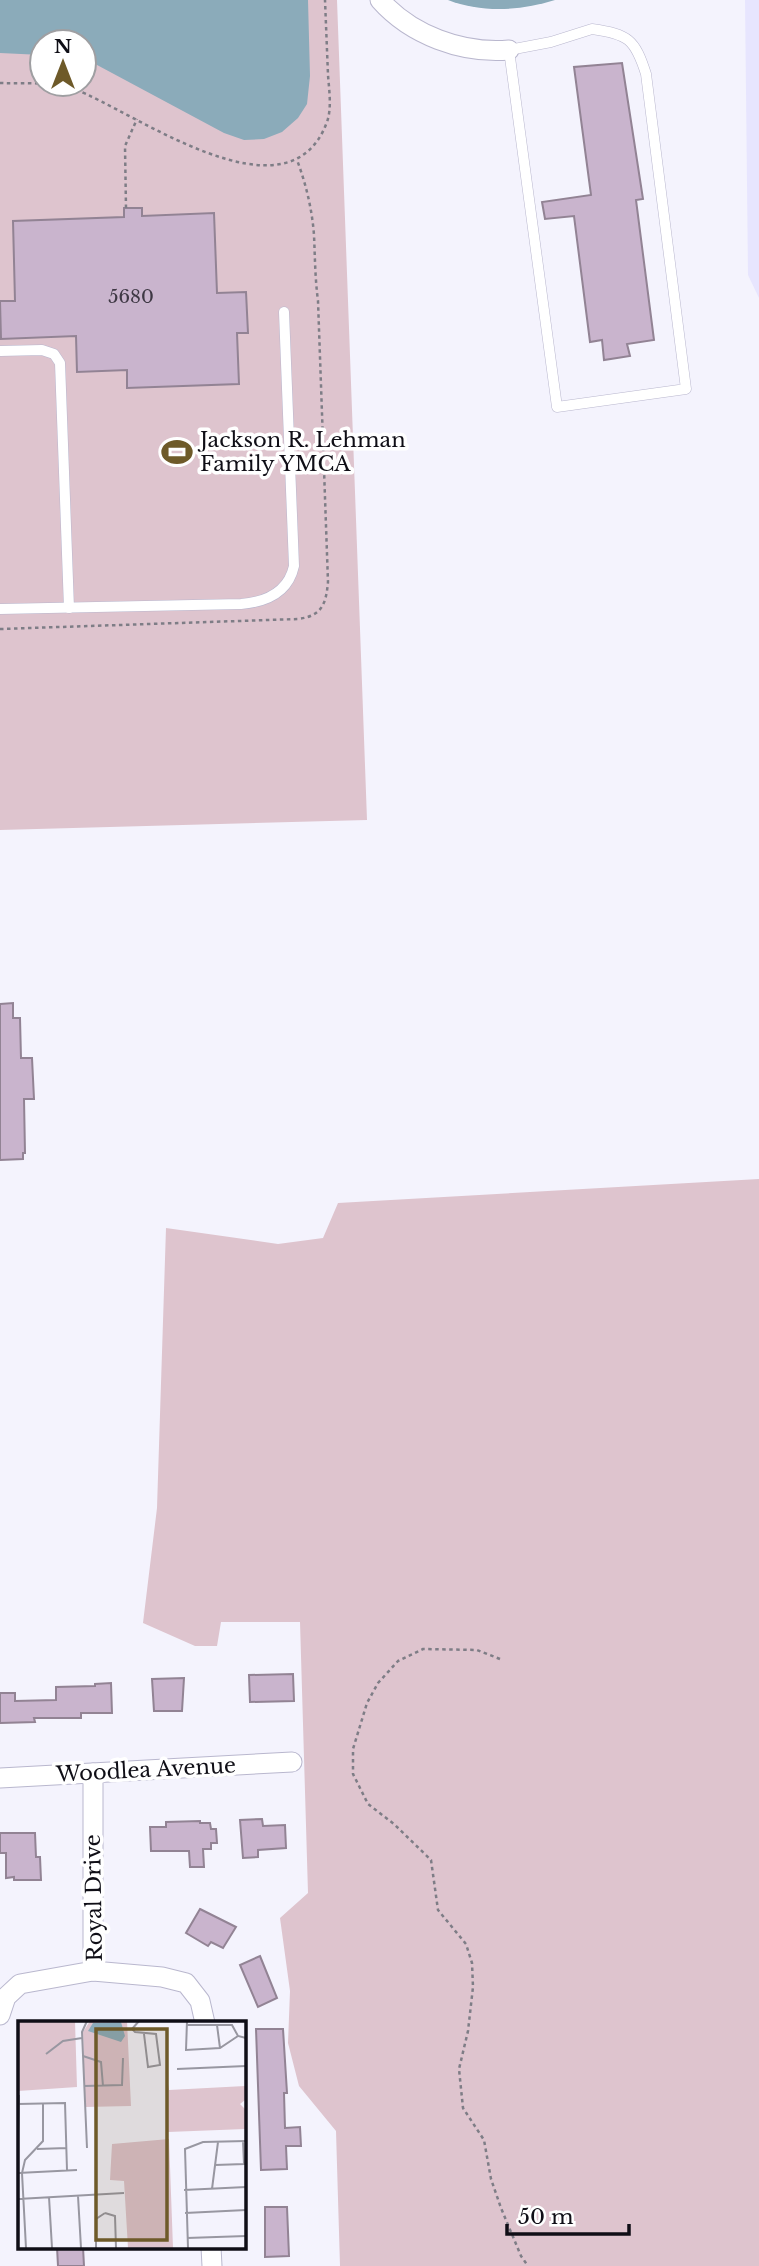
<svg xmlns="http://www.w3.org/2000/svg" width="759" height="2266" font-family="'Libre Baskerville',serif">
  <style>
    .built { fill: #e7e5fe }
    .green { fill: #dec4ce; fill-rule: evenodd }
    .water { fill: #8babba }
    .building { fill: #c9b4cd; stroke: #928394; stroke-width: 2 }
    .lines { fill: none; stroke-linecap: round; stroke-linejoin: round }
    .service-casing { stroke: #b9b7ce; stroke-width: 11 }
    .minor-casing { stroke: #b9b7ce; stroke-width: 21 }
    .path { stroke: #7e7d86; stroke-width: 2.5; stroke-dasharray: 3.5 3.5; stroke-linecap: butt }
    .service { stroke: #fff; stroke-width: 10 }
    .minor { stroke: #fff; stroke-width: 19 }
    .labels { text-anchor: middle; dominant-baseline: central; stroke-width: 7; stroke-linejoin: round; paint-order: stroke }
    .number-label { font-size: 18px; fill: #3e3844 }
    .poi-label { font-size: 21px; fill: #0f0e16; stroke: #fff; text-anchor: start }
    .street-label { font-size: 21px; fill: #0f0e16; stroke: #fff }
    .inset-road { fill: none; stroke: #9897a1; stroke-width: 2 }
    .view { fill: #6e5a29; fill-opacity: 0.15; stroke: #6e5a29; stroke-width: 3.5 }
    .inset-edge { fill: none; stroke: #0f0e16; stroke-width: 3.5 }
  </style>
  <rect width="100%" height="100%" fill="#f4f3fd"/>
  <path class="built" d="M745,0H759V298L748,275Z"/>
  <g class="green">
    <path d="M0,0H337L367,820L0,830ZM42,42H84V84H42Z"/>
    <path d="M759,1179V2266H340L336,2131L299,2086L288,2043L290,1991L280,1918L308,1893L300,1622H221L217,1646H195L143,1623L157,1508L166,1228L278,1244L323,1238L338,1203Z"/>
  </g>
  <g class="water">
    <path d="M0,0H308L310,76L307,104L298,118L282,132L264,139L244,140L224,133L84,58V42H42V55L0,53Z"/>
    <path d="M448,0H555C521,11 481,13 448,0Z"/>
  </g>
  <g class="building">
    <path d="M622,63L643,199L636,200L654,340L627,344L630,356L604,360L602,340L590,342L574,216L545,219L542,202L591,195L574,67Z"/>
    <path d="M124,208H142V216L214,213L217,293L246,292L248,333H237L239,384L127,388V370L77,372L76,336L1,339L0,301H15L13,221L124,217Z"/>
    <path d="M13,1003V1018H20L21,1058H32L34,1099H24L25,1153H23V1159L0,1160V1004Z"/>
    <path d="M293,1674L294,1701L250,1702L249,1675Z"/>
    <path d="M184,1678L182,1711H154L152,1679Z"/>
    <path d="M111,1683L112,1713H81V1718H34L35,1722L0,1723V1693H15V1701L56,1700V1687L95,1686V1684Z"/>
    <path d="M262,1819L263,1826L285,1825L286,1848L258,1850V1857L243,1858L240,1820Z"/>
    <path d="M200,1821V1823H210L211,1829H216L217,1843H211V1849H203L204,1867H190L189,1851H151L150,1827H166V1822Z"/>
    <path d="M0,1833H35L36,1857H40L41,1880H14V1877L6,1878V1853H0Z"/>
    <path d="M200,1909L236,1927L223,1948L211,1942L208,1946L186,1933Z"/>
    <path d="M260,1956L277,1998L258,2007L240,1965Z"/>
    <path d="M256,2029H283L287,2093H284L285,2128L300,2127L301,2146H286L287,2169L261,2170Z"/>
    <path d="M265,2207H287L289,2256L265,2257Z"/>
    <path d="M57,2247H83L84,2266H58Z"/>
  </g>
  <g class="lines">
    <g class="service-casing">
      <g id="service">
        <path d="M592,29C628,34 635,39 646,74L686,389L557,407L509,50L551,42Z"/>
        <path d="M0,351L42,350L54,354L60,363L69,608"/>
        <path d="M0,609L241,604C266,602 288,593 294,566L284,312"/>
      </g>
    </g>
    <g class="minor-casing">
      <g id="minor">
        <path d="M380,0C411,35 462,54 509,50"/>
        <path d="M93,1773V1971"/>
        <path d="M0,1778L292,1762"/>
        <path d="M0,2015L6,1997L20,1984L93,1971L162,1977L186,1983L200,2001L205,2023"/>
        <path d="M211,2247L212,2266"/>
      </g>
    </g>
    <g class="path">
      <path d="M0,83C24,84 51,81 74,89C134,111 288,227 327,122C332,108 329,89 328,75C327,50 326,25 325,0"/>
      <path d="M126,208L125,146L137,119"/>
      <path d="M0,629L298,619C322,616 326,604 328,582L318,301C315,278 315,257 314,235C312,209 306,184 297,160"/>
      <path d="M500,1659L477,1650L423,1649L398,1661L378,1683L367,1703L353,1749V1774L368,1804L394,1824L431,1860L438,1910L466,1944L472,1963L473,1987L468,2031L459,2069L463,2108L484,2140L491,2179L501,2208L521,2256L528,2266"/>
    </g>
    <use href="#service" class="service"/>
    <use href="#minor" class="minor"/>
  </g>
  <defs>
    <g id="stadium-bare" transform="scale(2.415)"><path d="M0-5a6.5 5 0 1 0 0 10a6.5 5 0 1 0 0-10ZM-3.5-1.8h7v3.6h-7Z" fill="#6e5a29" stroke="#fff" stroke-width="2.5" paint-order="stroke"/></g>
  </defs>
  <g fill-rule="evenodd">
    <use href="#stadium-bare" x="177" y="452"/>
  </g>
  <g class="labels">
    <g class="number-label">
      <text x="131" y="297">5680</text>
    </g>
    <g class="poi-label">
      <text x="200" y="440">Jackson R. Lehman<tspan x="200" dy="24">Family YMCA</tspan></text>
    </g>
    <g class="street-label">
      <text transform="translate(146 1770) rotate(-3)">Woodlea Avenue</text>
      <text transform="translate(94 1898) rotate(-91)">Royal Drive</text>
    </g>
  </g>
  <g transform="translate(18 2021)">
    <rect width="228" height="228" fill="#f4f3fd"/>
    <path d="M0,0H57L59,66L0,70ZM72,0H109L113,85L67,86L65,11ZM150,63L151,69L227,65V79L222,83L227,88V108L150,111ZM151,118L155,227H110L106,160L92,159L94,123Z" fill="#dec4ce"/>
    <path d="M103,1L107,15L103,21L70,10L75,2Z" fill="#8babba"/>
    <path class="inset-road" d="M69,0L64,11L69,127M121,0L114,8L117,11L138,13L142,44L130,46L126,13M169,0L168,29L202,27L220,15M169,4H214L220,15L228,17M199,4L202,27M28,33L45,20L64,17M65,35L83,41L85,65M159,48L228,45M66,65L104,64L105,37M0,83L47,82L49,149M0,112L1,74M19,128L49,127M197,144L226,143L225,120M0,152L59,149M194,168L200,121M166,169L228,166M60,175L63,227M31,176L34,227M0,178L106,172M87,192L97,195L98,227M167,192L228,189M169,217L228,215M8,227L4,152L7,139L25,120V82M78,227V198L87,192M170,227L167,128L185,121L228,120"/>
    <path class="view" d="M78,8H149V219H78Z"/>
    <rect width="228" height="228" class="inset-edge"/>
  </g>
  <g transform="translate(63 63)"><circle r="33" fill="#ffffff" stroke="#9f9fa2" stroke-width="2"/>
  <path d="M0-5L12 26L0 18L-12 26Z" fill="#6e5a29"/>
  <text y="-10" font-size="19" font-weight="bold" text-anchor="middle" fill="#0f0e16">N</text>
  </g>
  <path d="M507 2224v10h122v-10" fill="none" stroke="#0f0e16" stroke-width="3.5"/>
  <text x="518" y="2224" font-size="21" fill="#0f0e16" stroke="#ffffff" stroke-width="5" paint-order="stroke">50 m</text>
</svg>
